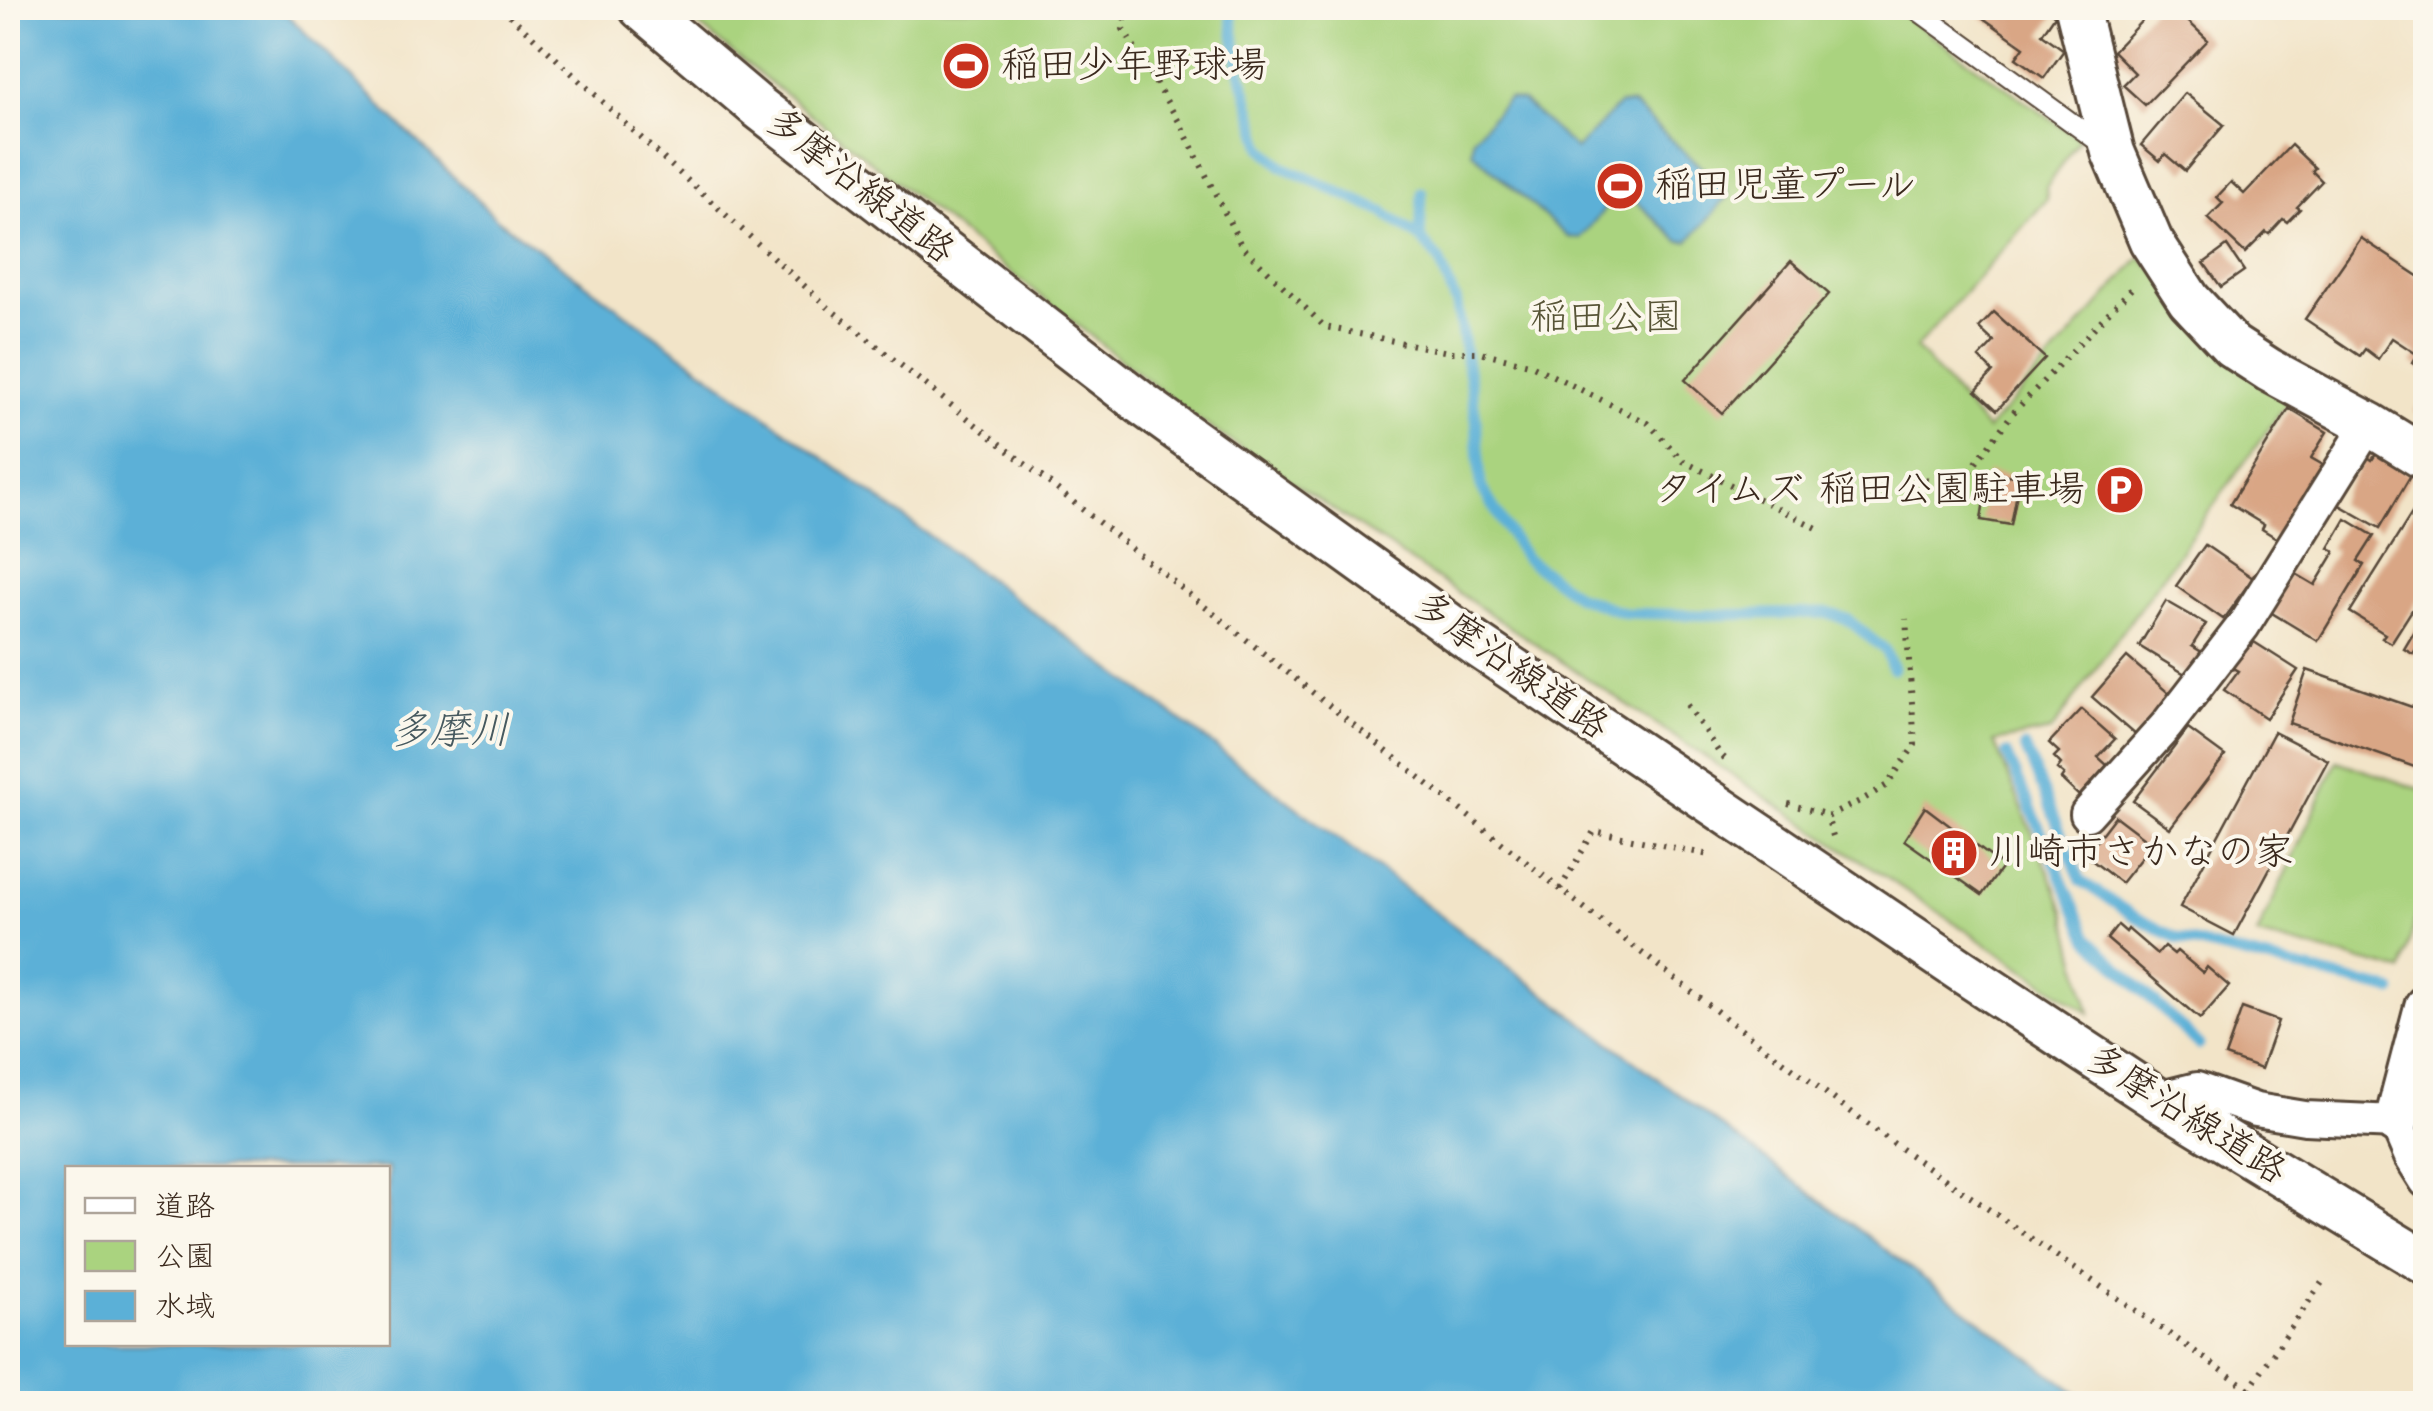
<svg xmlns="http://www.w3.org/2000/svg" width="2433" height="1411" font-family="'Architects Daughter','Klee One',sans-serif">
  <style>
    .green { fill: #aad37f; stroke: #727e4e; stroke-width: 2.5 }
    .water { fill: #5bb0d7; stroke: #4b6d7a; stroke-width: 2.5; fill-rule: evenodd }
    .lines { fill: none; stroke-linecap: round; stroke-linejoin: round }
    .stream { stroke: #5bb0d7; stroke-width: 11 }
    .building { fill: #d9a685 }
    .service-casing { stroke: #564638; stroke-width: 22 }
    .minor-casing { stroke: #564638; stroke-width: 38 }
    .tertiary-casing { stroke: #564638; stroke-width: 48 }
    .path { stroke: #564638; stroke-width: 6; stroke-dasharray: 2.5 8; stroke-linecap: butt }
    .service { stroke: #fff; stroke-width: 18 }
    .minor { stroke: #fff; stroke-width: 32 }
    .tertiary { stroke: #fff; stroke-width: 42 }
    .labels { text-anchor: middle; dominant-baseline: central; stroke-width: 8; stroke-linejoin: round; paint-order: stroke }
    .poi-label { font-size: 38px; fill: #3b2a1e; stroke: #fbf7ec; text-anchor: start }
    .street-label { font-size: 38px; fill: #3b2a1e; stroke: #fbf7ec }
    .park-label { font-size: 38px; fill: #575436; stroke: #fbf7ec }
    .water-label { font-size: 40px; font-style: italic; fill: #46595f; stroke: #fbf7ec }
  </style>
  <rect width="100%" height="100%" fill="#fbf7ec"/>
  <filter id="ink" filterUnits="userSpaceOnUse"><feTurbulence type="fractalNoise" baseFrequency=".01" numOctaves="2"/><feDisplacementMap in="SourceGraphic" scale="20" xChannelSelector="R" yChannelSelector="G"/><feConvolveMatrix kernelMatrix="1 2 1 2 8 2 1 2 1" color-interpolation-filters="sRGB"/></filter>
  <filter id="wash" filterUnits="userSpaceOnUse"><feTurbulence type="fractalNoise" baseFrequency=".0048" numOctaves="4" result="noise"/><feDisplacementMap in="SourceGraphic" scale="40" xChannelSelector="R" yChannelSelector="G"/><feGaussianBlur stdDeviation="2.25" result="paint"/><feColorMatrix in="noise" values="0 0 0 0 0 0 0 0 0 0 0 0 0 0 0 0 0 1.4 0 .05"/><feComposite in="paint" operator="in"/></filter>
  <g filter="url(#wash)">
    <rect width="100%" height="100%" fill="#f2e4c8"/>
    <g class="green">
      <path d="M679,8H1375L1385,14L1391,8H1893L2079,139L2046,187L2047,199L1916,348L1987,430L2141,257L2288,402L2051,731L1994,742L2065,911L2090,1013L1191,415L690,19Z"/>
      <path d="M2337,761L2425,791V881L2402,971L2257,935Z"/>
    </g>
    <g class="water">
      <path d="M8,8H280L496,218L1160,705L2090,1403H8ZM68,1168H388V1344H68Z"/>
      <path d="M1508,99L1522,101L1576,149L1620,104L1633,105L1726,190L1728,196L1689,241H1679L1625,191L1619,192L1580,238L1568,237L1472,152L1473,138Z"/>
    </g>
    <g class="lines">
      <g class="stream">
        <path d="M1230,8L1239,66L1263,148L1283,167L1383,212L1420,238L1439,260L1457,305L1476,418L1481,487L1524,557L1577,596L1625,613L1703,615L1828,613L1847,619L1885,650L1893,669"/>
        <path d="M1420,238L1422,192"/>
        <path d="M2025,747L2081,881L2134,916L2178,939L2392,991"/>
        <path d="M2007,754L2088,938L2199,1045"/>
      </g>
    </g>
    <g id="blocks">
      <g class="building">
        <path d="M1969,8H2045L2055,15L2042,34L2064,50L2044,78L2016,58L2024,47Z"/>
        <path d="M2154,8H2174L2208,40L2145,105L2123,85L2135,73L2113,51Z"/>
        <path d="M2185,93L2224,125L2185,171L2165,154L2160,161L2141,145Z"/>
        <path d="M2291,145L2315,168L2312,171L2322,181L2297,207L2300,209L2287,222L2283,219L2269,234L2266,232L2245,253L2208,218L2223,203L2217,197L2231,182L2244,194Z"/>
        <path d="M2361,238L2426,281L2424,371L2412,363L2418,355L2392,338L2378,359L2365,349L2360,356L2305,319Z"/>
        <path d="M2227,246L2244,271L2221,287L2204,263Z"/>
        <path d="M1791,261L1829,294L1722,413L1685,380Z"/>
        <path d="M1994,312L2045,358L1997,410L1976,391L1993,372L1979,358L1994,342L1979,328Z"/>
        <path d="M2426,394V419L2414,412Z"/>
        <path d="M2289,409L2327,432L2311,458L2323,465L2278,539L2262,529L2264,525L2230,504Z"/>
        <path d="M2376,454L2411,475L2380,528L2338,504L2366,456L2372,460Z"/>
        <path d="M1988,472L2020,477L2011,525L1981,520Z"/>
        <path d="M2426,491V588L2391,643L2382,638L2385,634L2350,612Z"/>
        <path d="M2346,519L2374,536L2358,561L2364,565L2318,641L2267,610L2291,571L2315,585L2335,552L2329,548Z"/>
        <path d="M2205,545L2253,578L2223,619L2176,586Z"/>
        <path d="M2166,601L2206,624L2192,646L2205,654L2190,677L2139,646Z"/>
        <path d="M2426,612V653L2417,647L2413,654L2404,649Z"/>
        <path d="M2254,642L2298,670L2266,718L2224,690L2238,671L2231,667L2247,643L2252,646Z"/>
        <path d="M2127,657L2172,696L2137,736L2092,697Z"/>
        <path d="M2307,670L2426,712V771L2289,723Z"/>
        <path d="M2081,709L2115,739L2098,757L2107,765L2079,796L2061,779L2064,775L2057,769L2061,764L2054,757L2059,752L2049,743Z"/>
        <path d="M2188,729L2225,756L2170,828L2133,801Z"/>
        <path d="M2274,732L2328,760L2234,935L2180,907Z"/>
        <path d="M1925,807L2003,866L1982,895L1904,840Z"/>
        <path d="M2115,816L2152,844L2121,883L2085,855Z"/>
        <path d="M2118,925L2126,932L2128,929L2157,954L2164,946L2174,954L2177,951L2203,973L2207,967L2229,986L2200,1019L2107,939Z"/>
        <path d="M2242,1008L2278,1021L2261,1069L2225,1056Z"/>
      </g>
    </g>
  </g>
  <g filter="url(#ink)">
    <use href="#blocks" fill-opacity="0" stroke="#564638" stroke-width="2.5"/>
    <g class="lines">
      <g class="service-casing">
        <path id="service" d="M1914,8L2104,146"/>
      </g>
      <g class="minor-casing">
        <g id="minor">
          <path d="M2087,814L2166,726L2243,626L2369,424"/>
          <path d="M2157,1099L2197,1089L2256,1110L2305,1118L2396,1122L2411,1157L2426,1181"/>
        </g>
      </g>
      <g class="tertiary-casing">
        <g id="tertiary">
          <path d="M641,8L758,107L1141,403L1477,645L1962,971L2157,1099L2426,1263"/>
          <path d="M2077,8L2113,152L2151,241L2189,300L2232,346L2269,370L2369,424L2426,459"/>
          <path d="M2396,1122L2426,1007"/>
        </g>
      </g>
      <g class="path">
        <path d="M502,8L654,150L829,308L1560,889L1724,1017L1897,1146L2271,1404"/>
        <path d="M1127,8L1123,29L1181,125L1241,245L1325,327L1448,352H1480L1529,364L1648,423L1683,461L1823,531"/>
        <path d="M1915,477L1959,486L2012,414L2133,287"/>
        <path d="M1687,705L1720,754L1730,763"/>
        <path d="M1788,804L1829,815"/>
        <path d="M1833,836L1827,817L1862,800L1887,785L1915,745L1906,619"/>
        <path d="M1560,889L1594,831L1709,855"/>
        <path d="M2249,1389L2323,1281"/>
      </g>
      <use href="#service" class="service"/>
      <use href="#minor" class="minor"/>
      <use href="#tertiary" class="tertiary"/>
    </g>
  </g>
  <defs>
    <g id="stadium-disc" transform="scale(2.5)"><circle r="9.5" fill="#c8321e" stroke="#fbf7ec"/><path d="M0-5a6.5 5 0 1 0 0 10a6.5 5 0 1 0 0-10ZM-3.5-1.8h7v3.6h-7Z" fill="#fff"/></g>
    <g id="parking-disc" transform="scale(2.5)"><circle r="9.5" fill="#c8321e" stroke="#fbf7ec"/><path d="M-3.5-5.5H1a3.5 3.5 0 0 1 0 7H-1V5.5H-3.5ZM-1-3.4V-.6H.8a1.4 1.4 0 0 0 0-2.8Z" fill="#fff"/></g>
    <g id="building-disc" transform="scale(2.5)"><circle r="9.5" fill="#c8321e" stroke="#fbf7ec"/><path d="M-4-6H4V6H1V3H-1V6H-4ZM-2.5-4.3h1.7v1.8h-1.7ZM.8-4.3h1.7v1.8H.8ZM-2.5-1h1.7V.8h-1.7ZM.8-1h1.7V.8H.8Z" fill="#fff"/></g>
  </defs>
  <g fill-rule="evenodd">
    <use href="#stadium-disc" x="966" y="66"/>
    <use href="#stadium-disc" x="1620" y="186"/>
    <use href="#parking-disc" x="2120" y="490"/>
    <use href="#building-disc" x="1954" y="853"/>
  </g>
  <g class="labels">
    <g class="poi-label">
      <text x="1001" y="66">稲田少年野球場</text>
      <text x="1655" y="186">稲田児童プール</text>
      <text x="2085" y="490" text-anchor="end">タイムズ 稲田公園駐車場</text>
      <text x="1989" y="853">川崎市さかなの家</text>
    </g>
    <g class="street-label">
      <text transform="translate(860 186) rotate(38)">多摩沿線道路</text>
      <text transform="translate(1511 666) rotate(35)">多摩沿線道路</text>
      <text transform="translate(2186 1115) rotate(32)">多摩沿線道路</text>
    </g>
    <g class="park-label">
      <text x="1606" y="318">稲田公園</text>
    </g>
    <g class="water-label">
      <text x="450" y="731">多摩川</text>
    </g>
  </g>
  <rect width="2433" height="1411" fill="none" stroke="#fbf7ec" stroke-width="40"/>
  <rect x="65" y="1166" width="325" height="180" fill="#fbf7ec" stroke="#aea59a" stroke-width="2.5"/>
  <rect x="85" y="1198" width="50" height="15" fill="#ffffff" stroke="#aea59a" stroke-width="2.5"/>
  <text x="155" y="1216" font-size="30" fill="#3b2a1e">道路</text>
  <rect x="85" y="1241" width="50" height="30" fill="#aad37f" stroke="#aea59a" stroke-width="2.5"/>
  <text x="155" y="1266" font-size="30" fill="#3b2a1e">公園</text>
  <rect x="85" y="1291" width="50" height="30" fill="#5bb0d7" stroke="#aea59a" stroke-width="2.5"/>
  <text x="155" y="1316" font-size="30" fill="#3b2a1e">水域</text>
</svg>
